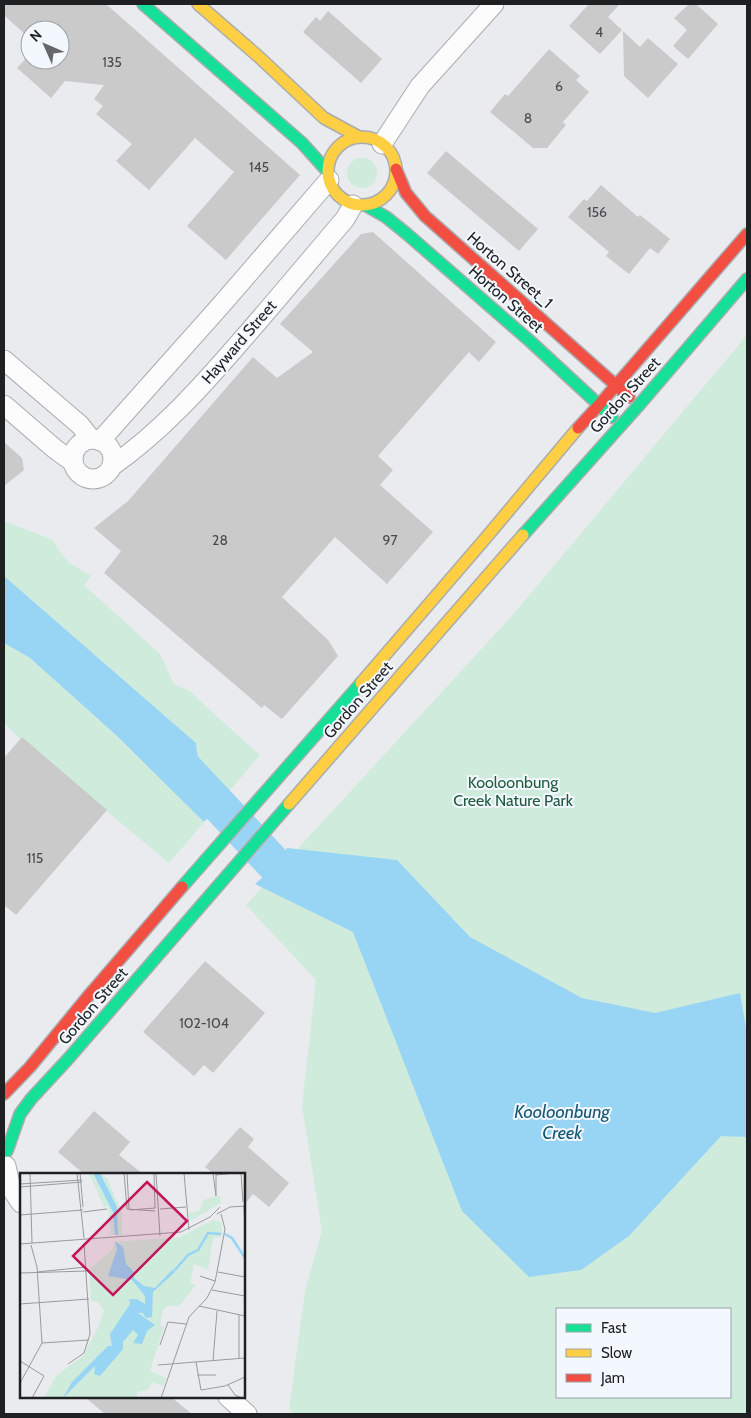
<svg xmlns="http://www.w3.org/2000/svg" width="751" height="1418" font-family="Cabin,sans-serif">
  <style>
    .green { fill: #cfebdc; fill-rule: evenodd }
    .water { fill: #98d5f4 }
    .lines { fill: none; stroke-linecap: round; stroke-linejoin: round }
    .river { stroke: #98d5f4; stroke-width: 36 }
    .building { fill: #cacaca }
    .street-casing { stroke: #aaacae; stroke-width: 21 }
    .fast-casing { stroke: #aaacae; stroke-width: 14 }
    .slow-casing { stroke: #aaacae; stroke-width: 14 }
    .jam-casing { stroke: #aaacae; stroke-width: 14 }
    .street { stroke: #fcfcfc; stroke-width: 19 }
    .fast { stroke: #16e098; stroke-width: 11 }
    .slow { stroke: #ffcf43; stroke-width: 11 }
    .jam { stroke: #f24e42; stroke-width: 11 }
    .labels { text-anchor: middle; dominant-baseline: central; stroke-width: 4; stroke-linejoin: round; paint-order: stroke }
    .number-label { font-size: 14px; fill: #494a4c }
    .street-label { font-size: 16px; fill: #1e2022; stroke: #f3f8fe }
    .park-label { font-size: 16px; fill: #1f5b3d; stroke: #f3f8fe }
    .water-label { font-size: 18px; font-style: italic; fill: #135774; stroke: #f3f8fe }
    .inset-river { fill: none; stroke: #98d5f4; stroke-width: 2.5 }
    .inset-road { fill: none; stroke: #989a9c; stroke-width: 1 }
    .view { fill: #c2185b; fill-opacity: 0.15; stroke: #c2185b; stroke-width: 2.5 }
    .inset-edge { fill: none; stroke: #1e2022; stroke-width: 2.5 }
  </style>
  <rect width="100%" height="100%" fill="#e9ebee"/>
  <g class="green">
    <circle cx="362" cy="173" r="15"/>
    <path d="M747,335V1414H295L289,1409L305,1291L322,1231L302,1106L316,980L246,905L511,617ZM557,1309H730V1397H557Z"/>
    <path d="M4,521L53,540L59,551L70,563L91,576L84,585L160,654L174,684L190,691L215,715L260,755L227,794C206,779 198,770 196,743L4,576Z"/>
    <path d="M4,643L30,658L116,735L204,822L169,863L19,738L4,723Z"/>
  </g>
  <g class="water">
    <path d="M4,576L196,743C198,770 206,779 227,794L204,822L116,735L30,658L4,643Z"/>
    <path d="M287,848L397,860L470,937L582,998L655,1013L740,993L747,1034V1137L721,1136L629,1236L581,1270L529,1277L462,1211L353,932L255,884L276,866Z"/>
  </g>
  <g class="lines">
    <path class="river" d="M185,769L276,866"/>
  </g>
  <g class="building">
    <path d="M4,4H106L300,175L226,260L187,226L234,172L195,138L149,190L116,161L132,144L96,114L103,106L94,99L104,85L65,81L51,98L17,68L30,54V60H60V30H30V39L4,15Z"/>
    <path d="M589,4H620L608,17L622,30L600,54L569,26Z"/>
    <path d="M689,4H696L718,24L688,59L673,46L687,30L674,18Z"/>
    <path d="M328,11L382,59L361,83L303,32L316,17L320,21Z"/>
    <path d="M623,31L640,47L648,38L678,64L648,98L624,76Z"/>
    <path d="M549,49L580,76L576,80L589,92L563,122L566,125L547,148H533L490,112L505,94L508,96Z"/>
    <path d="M446,151L538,229L519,251L427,173Z"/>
    <path d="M601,185L638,217L640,215L670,239L658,254L650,248L629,274L606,256L609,252L568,217L584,199L587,201Z"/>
    <path d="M373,232L496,342L479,362L469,352L378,456L393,470L380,485L433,532L387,584L335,537L282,597L328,640L338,656L282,719L264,705L262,708L104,573L121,551L94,528L128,501L253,357L277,378L313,352L280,324L361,234Z"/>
    <path d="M4,442L22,458L24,470L4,486Z"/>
    <path d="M22,737L107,810L16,915L4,905V758Z"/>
    <path d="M205,961L265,1013L213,1073L204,1065L194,1076L143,1032Z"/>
    <path d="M94,1111L130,1142L119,1155L143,1174H84L58,1152Z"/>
    <path d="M240,1127L254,1139L248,1147L289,1183L269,1207L253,1194L244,1205V1174H214L205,1167Z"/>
    <path d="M85,1397H171L192,1414H105Z"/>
  </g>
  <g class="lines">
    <g class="street-casing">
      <g id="street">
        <path d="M382,144L420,86L494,4"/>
        <path d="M4,360L80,425L91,439"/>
        <path d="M4,405L55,449L73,462"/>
        <circle cx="93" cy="459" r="20"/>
        <path d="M100,441L222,304L329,180"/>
        <path d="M112,466C161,432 202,386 241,341C276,301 310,260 345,219L353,205"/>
        <path d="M6,1166L11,1188L21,1203"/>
        <path d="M228,1397L247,1414"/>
      </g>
    </g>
    <g class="fast-casing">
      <g id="fast">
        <path d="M143,4L302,143L328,172"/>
        <path d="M365,205L386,217L407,234L531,342L612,417"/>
        <path d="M523,535L639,405L747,279"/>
        <path d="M182,887L361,683"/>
        <path d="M7,1151L20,1114L31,1099L68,1059L289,804"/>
      </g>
    </g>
    <g class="slow-casing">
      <g id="slow">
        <path d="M198,4L259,57L324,118L359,137"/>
        <circle cx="362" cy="171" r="34"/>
        <path d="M361,683L484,540L578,428"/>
        <path d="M289,804L523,535"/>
      </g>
    </g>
    <g class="jam-casing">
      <g id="jam">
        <path d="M396,169L406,193L425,216L629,397"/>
        <path d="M578,428L599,405L747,234"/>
        <path d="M4,1094L30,1067L90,994L182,887"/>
      </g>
    </g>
    <use href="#street" class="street"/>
    <use href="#fast" class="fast"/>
    <use href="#slow" class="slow"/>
    <use href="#jam" class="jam"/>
  </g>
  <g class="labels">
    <g class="number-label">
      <text x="599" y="32">4</text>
      <text x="112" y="62">135</text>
      <text x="559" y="86">6</text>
      <text x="528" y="118">8</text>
      <text x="259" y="167">145</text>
      <text x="597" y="212">156</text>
      <text x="220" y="540">28</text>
      <text x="390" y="540">97</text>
      <text x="35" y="858">115</text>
      <text x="204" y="1023">102-104</text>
    </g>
    <g class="street-label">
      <text transform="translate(510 270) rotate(41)">Horton Street_1</text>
      <text transform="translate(506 299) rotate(41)">Horton Street</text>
      <text transform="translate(239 342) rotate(-49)">Hayward Street</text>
      <text transform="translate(625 395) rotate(-48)">Gordon Street</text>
      <text transform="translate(358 700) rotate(-49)">Gordon Street</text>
      <text transform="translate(93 1006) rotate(-49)">Gordon Street</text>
    </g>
    <g class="park-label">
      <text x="513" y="782">Kooloonbung<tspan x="513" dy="18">Creek Nature Park</tspan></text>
    </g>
    <g class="water-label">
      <text x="562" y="1112">Kooloonbung<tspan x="562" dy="21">Creek</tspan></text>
    </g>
  </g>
  <g transform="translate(20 1173)">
    <rect width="225" height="225" fill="#e9ebee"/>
    <path d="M69,0H73L93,39L95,62H91L88,33L84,34ZM80,0L87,5L102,40V62H98L97,34ZM192,24L200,23L201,30L170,48L169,40L179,38L184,27ZM193,47L201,49L202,58L201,64H194L192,71L188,97L174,91L170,110L176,112L159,133H147L143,137L140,152L144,154L130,198L146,205L143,213L132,209L128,217L117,219V225H24L36,203L64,182L78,154L84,138L78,129L71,128L69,97L93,76V69L160,64Z" fill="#cfebdc"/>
    <path d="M73,0H80L97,34L98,62H95L93,39ZM95,68L103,74L106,91L114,99V105L124,113L135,115L152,97L155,99L133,119L132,144L126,145L123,140H118L135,152L127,158L122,171L113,170L118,162L113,157L103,169V176L80,203L74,201L75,193L43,225L52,209L88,173H92L90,161L110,131L109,126H117L125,131V123L112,107L88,103L97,76Z" fill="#98d5f4"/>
    <path class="inset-river" d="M205,61L212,65L225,85M154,98L168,82L178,77L188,60L201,61"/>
    <path class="inset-road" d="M10,0L12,70M57,0L64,65M60,0L63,34M104,0L107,36M107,0L109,36M134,0L135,35M136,0L140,63M164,0L169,57M193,0L196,23V0M221,0L223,29M196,2L215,0M0,11L62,7M0,14L62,9M224,33L225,57M107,36L135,38M140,36L166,34M110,37L135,35M63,39L87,36M197,41L210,34L225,33M0,42L63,37M0,71L161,59L190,44L200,34M17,99L66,94M198,99L225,104M0,100L67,98M180,103L195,108M192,117L225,123M0,131L69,126M179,133L225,143M219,142V186M22,170L69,167M140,172L148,149L166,151M0,188L24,203L12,225M193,188L197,138M176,189L181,217L205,213L225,204M48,191L64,180L70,161L64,70M138,192L225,185M177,202H196M0,210L22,170L17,94L11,72M208,212L215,222L222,225M141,225L169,144L187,125L195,109L205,56L201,41"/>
    <path class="view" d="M127,9L167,48L93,122L53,83Z"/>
    <rect width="225" height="225" class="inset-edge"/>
  </g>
  <rect width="751" height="1418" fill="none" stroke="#1e2022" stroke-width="10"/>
  <rect x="556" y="1308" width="175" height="90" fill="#f3f8fe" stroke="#9ea2a6"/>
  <rect x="566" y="1324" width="25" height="8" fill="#16e098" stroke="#9ea2a6"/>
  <text x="601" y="1333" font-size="15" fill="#1e2022">Fast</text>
  <rect x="566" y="1349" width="25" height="8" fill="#ffcf43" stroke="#9ea2a6"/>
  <text x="601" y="1358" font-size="15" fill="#1e2022">Slow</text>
  <rect x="566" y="1374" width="25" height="8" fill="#f24e42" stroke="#9ea2a6"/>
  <text x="601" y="1383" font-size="15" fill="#1e2022">Jam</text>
  <g transform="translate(45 45) rotate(315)"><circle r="24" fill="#f3f8fe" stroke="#9ea2a6"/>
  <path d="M0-4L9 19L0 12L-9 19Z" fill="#656769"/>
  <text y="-8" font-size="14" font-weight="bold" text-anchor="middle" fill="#1e2022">N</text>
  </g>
</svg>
